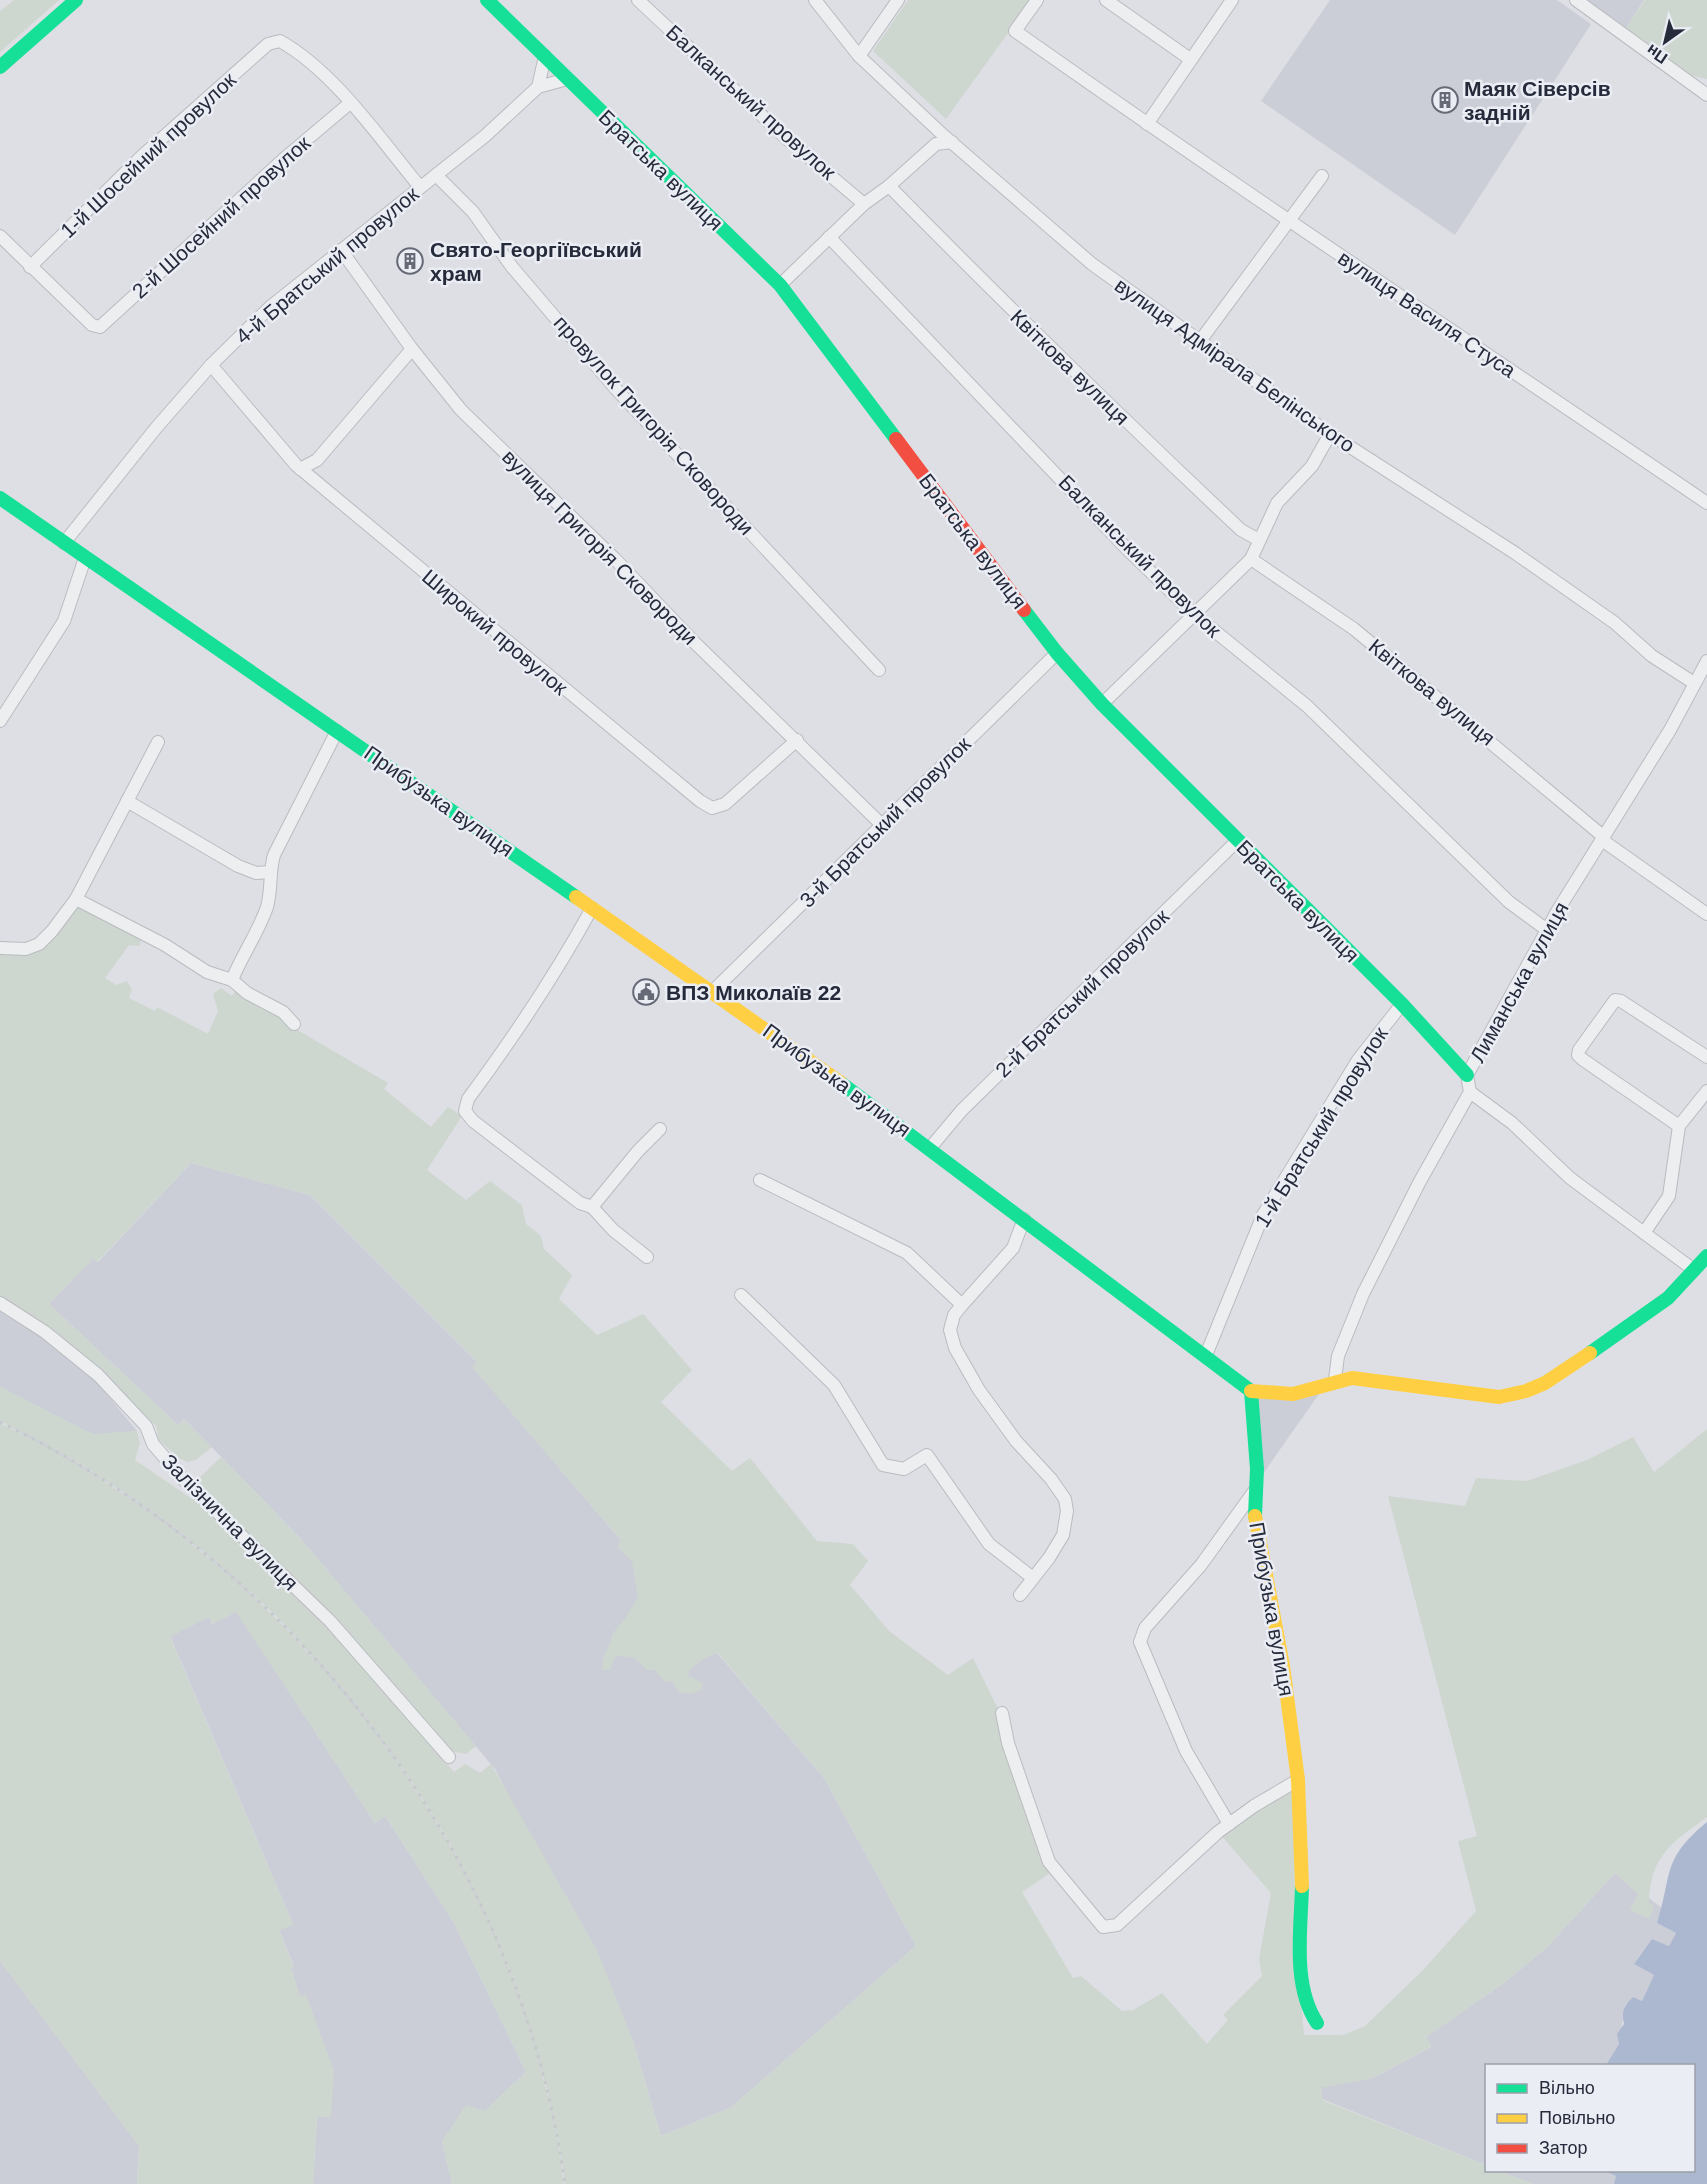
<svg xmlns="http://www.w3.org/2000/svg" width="1707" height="2184" font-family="Helvetica,sans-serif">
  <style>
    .built { fill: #ccced7 }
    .green { fill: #cdd7cf }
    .water { fill: #acb8d0 }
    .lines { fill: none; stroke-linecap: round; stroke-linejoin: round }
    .street-casing { stroke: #babbc0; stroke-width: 14 }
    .street { stroke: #edeef0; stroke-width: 12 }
    .fast { stroke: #16e098; stroke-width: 14 }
    .slow { stroke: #ffcf43; stroke-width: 14 }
    .jam { stroke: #f24e42; stroke-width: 14 }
    .rail { stroke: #c7c8cb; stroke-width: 3; stroke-dasharray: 3 6; stroke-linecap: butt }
    .labels { text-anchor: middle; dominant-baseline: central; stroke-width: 5; stroke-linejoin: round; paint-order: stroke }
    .poi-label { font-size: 21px; font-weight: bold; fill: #262b3c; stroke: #ebedf4; text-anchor: start }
    .street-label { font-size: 21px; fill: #262b3c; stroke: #ebedf4 }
  </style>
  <rect width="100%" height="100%" fill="#dedfe4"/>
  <g class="built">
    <path d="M1330,0H1557L1591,24L1455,235L1261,101Z"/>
    <path d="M1586,0H1644L1626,28Z"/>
    <path d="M191,1163L310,1195L477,1362L473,1367L824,1778L916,1946L730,2108L661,2136L633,2041L495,1769L300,1538L184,1419L178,1425L49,1304L93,1258L98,1262Z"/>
    <path d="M0,1311L43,1336L94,1379L137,1431L93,1435L0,1387Z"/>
    <path d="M1324,1387L1288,1438L1259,1480L1255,1396Z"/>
    <path d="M0,1421L36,1438L115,1486L168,1523L227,1570L309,1650L348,1695L388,1747L422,1798L459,1861L490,1920L532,2030L549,2089L565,2184L547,2089L530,2031L488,1921L422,1799L387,1748L308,1651L270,1612L202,1551L115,1487Z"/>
    <path d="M236,1611L375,1823L385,1816L454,1923L526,2072L485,2111L442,2141L452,2184H313L317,2117L305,1995L300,1997L291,1968L294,1966L279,1930L293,1924L170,1636L209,1617L212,1624Z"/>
    <path d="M1615,1873L1662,1908L1657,1923L1676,1933L1669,1946L1652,1939L1634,1964L1654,1975L1642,2001L1633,1997L1625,2005L1619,2044L1606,2065L1486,2066V2165L1322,2099L1321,2087L1373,2078L1431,2047L1426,2037L1504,1983L1546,1948Z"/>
    <path d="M0,1961L139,2146L137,2184H0Z"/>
    <path d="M1499,2171H1605L1616,2176L1617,2181L1614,2184H1533Z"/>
  </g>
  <g class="green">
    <path d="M14,0H59L0,52V11Z"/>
    <path d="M908,0H1032L946,119L873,51Z"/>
    <path d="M1645,0H1707V79L1689,75L1626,28Z"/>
    <path d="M75,905L141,940L140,946L129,945L105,978L116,985L127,981L132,990L129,998L155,1011L157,1007L208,1034L218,1011L213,994L221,988L232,996L237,988L299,1031L388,1083L384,1089L431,1127L448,1107L462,1116L427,1170L466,1200L490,1181L522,1205L526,1224L541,1236L544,1249L572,1275L559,1299L597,1335L643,1314L692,1370L661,1402L732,1471L750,1458L817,1541L853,1544L868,1561L850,1585L889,1631L948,1675L973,1658L1000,1713L1053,1871L1022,1892L1073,1978L1081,1976L1122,2011L1133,2010L1162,1993L1207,2044L1228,2020L1223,2015L1262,1976L1259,1959L1271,1893L1220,1834L1287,1791L1293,1792L1296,1951L1304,2035H1343L1365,2026L1422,1971L1476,1911L1458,1841L1477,1836L1388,1496L1465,1506L1476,1478L1527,1481L1587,1460L1633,1437L1654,1472L1707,1429V1817C1673,1842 1650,1855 1649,1903L1654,1906L1649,1919L1630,1910L1638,1894L1615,1873L1546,1948L1504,1983L1426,2037L1432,2046L1373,2078L1321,2088L1322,2100L1486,2165V2170L1499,2171L1533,2184H565C521,1855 297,1564 0,1421V1387L93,1434L137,1431L140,1443L135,1460L204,1507L326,1625L381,1685L454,1772L465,1764L480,1773L491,1764L597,1950L633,2041L661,2136L730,2108L916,1946L824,1778L718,1653L705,1658L690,1669L688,1676L703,1683L701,1690L691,1694L678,1692L673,1682L664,1681L655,1670H647L635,1658L616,1655L610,1670H602C601,1655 611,1647 613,1633C623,1622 631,1610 638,1597L632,1561L617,1547L621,1540L472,1367L477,1362L310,1195L191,1163L97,1262L93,1259L49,1304L178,1425L184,1419L212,1447L196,1460L188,1462L180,1459L159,1440L156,1426L102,1371L48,1326L0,1295V950L26,951Z"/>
    <path d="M0,1423C296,1566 520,1856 564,2184H452L442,2141L466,2105L485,2111L526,2072L454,1923L385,1816L375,1823L236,1612L212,1624L209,1617L170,1637L293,1924L279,1931L294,1967L291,1968L300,1996L306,1995L334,2071L331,2117H317L313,2184H137L139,2146L0,1961Z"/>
    <path d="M221,1457L300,1538L476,1746L466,1754L450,1751L194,1483Z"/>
  </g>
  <path class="water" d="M1707,1822V2184H1614L1616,2176L1605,2171L1694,2170V2066L1606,2065L1619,2044L1617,2034L1624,2024C1621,2012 1624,2005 1633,1997L1642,2001L1654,1975L1634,1964L1652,1939L1669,1946L1676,1933L1657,1923C1673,1873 1661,1860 1707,1822Z"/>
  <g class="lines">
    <g class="street-casing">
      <g id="street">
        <path d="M638,0L787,139L864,204"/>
        <path d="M815,0L859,56L943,135L1092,264L1330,434L1515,553L1615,623L1652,656L1694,683"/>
        <path d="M1037,0L1015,31C1243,192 1476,346 1707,503"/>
        <path d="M1106,0L1190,59"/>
        <path d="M1576,0L1707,95"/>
        <path d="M859,56L898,0"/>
        <path d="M538,87L545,56"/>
        <path d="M1147,124L1232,0"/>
        <path d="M436,175L473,212L512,267L616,389L879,670"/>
        <path d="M889,186C1004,303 1121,417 1241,530L1259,540"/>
        <path d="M0,236L92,325L100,327L286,157L350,103"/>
        <path d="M829,237L1128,550L1195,615L1307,706L1509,902L1547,930"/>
        <path d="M341,250L412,349L461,410L615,559L694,642L882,825"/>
        <path d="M30,267L142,156L268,44L280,41C335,72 380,139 420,187"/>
        <path d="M780,285L864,204L889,186L936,144L952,142"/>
        <path d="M1200,341L1322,176"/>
        <path d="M211,365L296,465L700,801L712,808L725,804L797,740"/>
        <path d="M300,469L317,460L412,349"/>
        <path d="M64,543L156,428L211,365L270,307L485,136L538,87L567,79"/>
        <path d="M1251,559L1354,629L1604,837"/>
        <path d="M1102,704L1251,559L1277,503L1312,466L1330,434"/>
        <path d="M0,721L64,621L85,558"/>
        <path d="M127,801L238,866L256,873L270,872"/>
        <path d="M1602,840L1707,914"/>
        <path d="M76,899L165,945L207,972L232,980L247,993L283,1012L294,1024"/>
        <path d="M592,908C556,974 513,1038 468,1099L465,1111L473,1121L580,1203L592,1207L613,1230L647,1257"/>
        <path d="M0,948L26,949L39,944L52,931L76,899L158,742"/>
        <path d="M232,980C242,955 258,933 267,907C272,889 269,872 274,855L337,731"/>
        <path d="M713,991L1057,653"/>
        <path d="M1470,1092L1512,1123L1570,1178L1694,1270"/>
        <path d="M1679,1126L1582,1059L1578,1055L1579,1050L1615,1000L1621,1001L1707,1057"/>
        <path d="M930,1148L962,1110L1237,841"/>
        <path d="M760,1180L907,1253L962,1305"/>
        <path d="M592,1207L638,1151L660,1129"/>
        <path d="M1644,1233L1669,1196L1679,1126L1707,1091"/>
        <path d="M741,1295L834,1385L883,1465L904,1469L927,1455L989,1544L1033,1578"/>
        <path d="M0,1303L45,1332L98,1375L146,1426L153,1444L183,1479L330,1621L449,1757"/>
        <path d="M1206,1355L1263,1215L1358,1060L1402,1004"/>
        <path d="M1335,1379L1338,1356L1363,1294L1419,1183L1470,1092L1467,1075L1558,910L1670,730L1707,661"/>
        <path d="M1020,1595L1049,1558L1063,1535L1067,1511L1065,1499L1051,1479L1016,1441L979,1390L955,1348L950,1330L954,1315L962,1305L1013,1248L1024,1219"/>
        <path d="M1002,1713L1008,1743L1049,1862L1103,1927L1117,1925L1218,1832L1254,1806L1298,1780"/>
        <path d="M1229,1824L1186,1751L1140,1642L1145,1628L1201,1565L1255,1490"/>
      </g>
    </g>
    <use href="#street" class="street"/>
    <g class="fast">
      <path d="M487,0L780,285L896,439"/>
      <path d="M0,67L76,0"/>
      <path d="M0,498L576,897"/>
      <path d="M1024,610L1057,653L1102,704L1402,1004L1467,1075"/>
      <path d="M841,1083L1251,1391L1257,1469L1255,1516"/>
      <path d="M1590,1353L1668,1298L1707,1256"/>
      <path d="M1302,1886C1301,1930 1292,1985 1317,2023"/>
    </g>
    <g class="slow">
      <path d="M576,897L841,1083"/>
      <path d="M1251,1391L1293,1394L1352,1378L1499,1397L1526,1391L1545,1383L1590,1353"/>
      <path d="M1255,1516L1283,1666L1298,1780L1302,1886"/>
    </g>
    <path class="jam" d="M896,439L1024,610"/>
    <path class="rail" d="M0,1422C297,1566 520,1855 565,2184"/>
  </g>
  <defs>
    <g id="building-ring" transform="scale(1.35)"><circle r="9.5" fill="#ebedf4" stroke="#666a77" stroke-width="1.5"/><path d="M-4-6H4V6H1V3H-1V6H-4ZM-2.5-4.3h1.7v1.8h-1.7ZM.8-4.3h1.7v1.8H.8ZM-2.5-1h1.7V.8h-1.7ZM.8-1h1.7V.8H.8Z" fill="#666a77"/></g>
    <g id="civic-ring" transform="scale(1.35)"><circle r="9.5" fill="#ebedf4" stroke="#666a77" stroke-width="1.5"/><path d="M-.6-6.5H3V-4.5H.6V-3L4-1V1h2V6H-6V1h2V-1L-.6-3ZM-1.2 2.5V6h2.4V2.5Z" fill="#666a77"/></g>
  </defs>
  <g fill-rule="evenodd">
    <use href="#building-ring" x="1445" y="100"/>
    <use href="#building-ring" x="410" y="261"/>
    <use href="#civic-ring" x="646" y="992"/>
  </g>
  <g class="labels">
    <g class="poi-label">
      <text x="1464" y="88">Маяк Сіверсів<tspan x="1464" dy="24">задній</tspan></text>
      <text x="430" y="249">Свято-Георгіївський<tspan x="430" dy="24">храм</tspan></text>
      <text x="666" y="992">ВПЗ Миколаїв 22</text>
    </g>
    <g class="street-label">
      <text transform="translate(751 102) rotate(42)">Балканський провулок</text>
      <text transform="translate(148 155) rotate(-43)">1-й Шосейний провулок</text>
      <text transform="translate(661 170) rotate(44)">Братська вулиця</text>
      <text transform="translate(221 217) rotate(-42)">2-й Шосейний провулок</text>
      <text transform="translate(327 265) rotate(-40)">4-й Братський провулок</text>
      <text transform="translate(1427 314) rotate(34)">вулиця Василя Стуса</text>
      <text transform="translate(1235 365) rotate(35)">вулиця Адмірала Белінського</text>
      <text transform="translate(1070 367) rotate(44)">Квіткова вулиця</text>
      <text transform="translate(654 425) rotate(48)">провулок Григорія Сковороди</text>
      <text transform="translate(973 541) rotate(53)">Братська вулиця</text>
      <text transform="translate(600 547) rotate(45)">вулиця Григорія Сковороди</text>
      <text transform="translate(1140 556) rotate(45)">Балканський провулок</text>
      <text transform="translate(495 632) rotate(40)">Широкий провулок</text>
      <text transform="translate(1432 692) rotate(39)">Квіткова вулиця</text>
      <text transform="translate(439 801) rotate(35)">Прибузька вулиця</text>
      <text transform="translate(885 822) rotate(-45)">3-й Братський провулок</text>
      <text transform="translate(1298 901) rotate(45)">Братська вулиця</text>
      <text transform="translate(1519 982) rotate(-61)">Лиманська вулиця</text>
      <text transform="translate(1082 993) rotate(-44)">2-й Братський провулок</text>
      <text transform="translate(837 1080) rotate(36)">Прибузька вулиця</text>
      <text transform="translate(1321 1127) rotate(-58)">1-й Братський провулок</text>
      <text transform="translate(230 1522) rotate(45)">Залізнична вулиця</text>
      <text transform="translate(1272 1609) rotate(80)">Прибузька вулиця</text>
    </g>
  </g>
  <rect x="1485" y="2064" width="210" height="108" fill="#ebedf4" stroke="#9c9faa" stroke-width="1.5"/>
  <rect x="1497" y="2084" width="30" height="9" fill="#16e098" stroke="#9c9faa" stroke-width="1.5"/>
  <text x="1539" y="2094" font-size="18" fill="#262b3c">Вільно</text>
  <rect x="1497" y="2114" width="30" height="9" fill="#ffcf43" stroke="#9c9faa" stroke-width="1.5"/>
  <text x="1539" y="2124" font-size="18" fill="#262b3c">Повільно</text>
  <rect x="1497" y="2144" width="30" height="9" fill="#f24e42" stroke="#9c9faa" stroke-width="1.5"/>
  <text x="1539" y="2154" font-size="18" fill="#262b3c">Затор</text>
  <g transform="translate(1665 42) rotate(214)" stroke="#ebedf4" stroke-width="4.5" paint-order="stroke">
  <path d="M0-4.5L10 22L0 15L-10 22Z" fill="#262b3c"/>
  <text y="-9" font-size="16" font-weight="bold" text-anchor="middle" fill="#262b3c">Пн</text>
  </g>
</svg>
